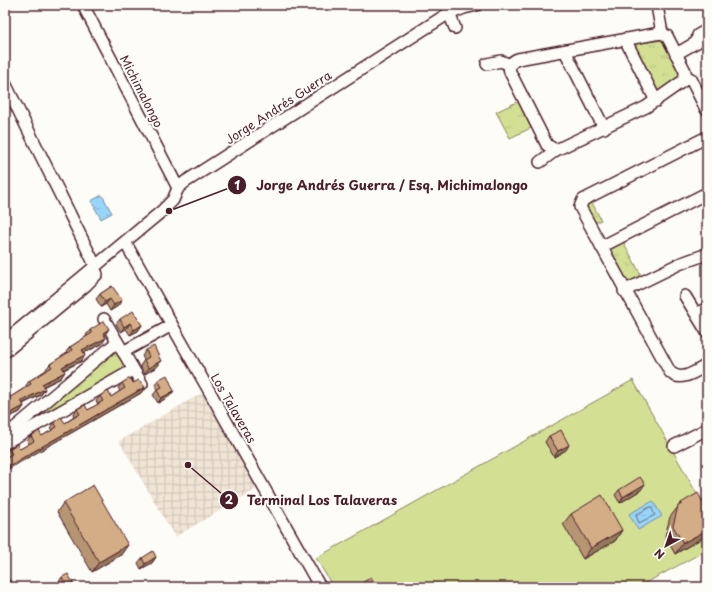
<svg xmlns="http://www.w3.org/2000/svg" width="712" height="592" font-family="'Playpen Sans',sans-serif">
  <style>
    .industrial { fill: url(#industrial-grid) }
    .grass { fill: url(#grass-tufts); stroke: #8e8060 }
    .pitch { fill: #d3e094; stroke: #8e8060 }
    .water { fill: url(#water-ripples); stroke: #798ca7 }
    .lines { fill: none; stroke-linecap: round; stroke-linejoin: round }
    .shore { stroke: #69687d; stroke-width: 1 }
    .minor-casing { stroke: #4a1f2b; stroke-width: 14 }
    .minor { stroke: #fdfcf7; stroke-width: 11 }
    .wall { fill: #b59572; stroke: #4a1f2b }
    .shaded-wall { fill: #94795d; stroke: #4a1f2b }
    .building { fill: #d3ad85; stroke: #4a1f2b }
    .labels { text-anchor: middle; dominant-baseline: central; stroke-width: 4; stroke-linejoin: round; paint-order: stroke }
    .street-label { font-size: 12px; fill: #4a1f2b; stroke: #fdfcf7 }
    .leader { fill: none; stroke: #4a1f2b; stroke-width: 1.5 }
    .callout-dot { fill: #4a1f2b; stroke: #fdfcf7; stroke-width: 1.5 }
    .mark-label { font-size: 12px; text-anchor: middle; font-weight: bold; fill: #fff }
    .callout-label { font-size: 13px; text-anchor: middle; font-weight: bold; fill: #4a1f2b; stroke: #fdfcf7; stroke-width: 4; stroke-linejoin: round; paint-order: stroke }
  </style>
  <defs>
    <pattern id="industrial-grid" width="8" height="8" patternUnits="userSpaceOnUse"><rect width="8" height="8" fill="#f0e4d5"/><path d="M0 4h8M4 0v8" fill="none" stroke="#cfc3b7"/></pattern>
    <pattern id="grass-tufts" width="24" height="20" patternUnits="userSpaceOnUse"><rect width="24" height="20" fill="#d3e094"/><path d="M3 7l-1-3M5 7V3M7 7l1-3M15 17l-1-3M17 17v-4M19 17l1-3" fill="none" stroke="#b7c080"/></pattern>
    <pattern id="water-ripples" width="26" height="14" patternUnits="userSpaceOnUse"><rect width="26" height="14" fill="#98d5f9"/><path d="M2 4q2-2 4 0t4 0M15 11q2-2 4 0t4 0" fill="none" stroke="#84b6d6"/></pattern>
  </defs>
  <rect width="100%" height="100%" fill="#fdfcf7"/>
  <filter id="ink" filterUnits="userSpaceOnUse"><feTurbulence type="fractalNoise" baseFrequency=".025" numOctaves="2"/><feDisplacementMap in="SourceGraphic" scale="8" xChannelSelector="R" yChannelSelector="G"/><feConvolveMatrix kernelMatrix="1 2 1 2 8 2 1 2 1" color-interpolation-filters="sRGB"/></filter>
  <g filter="url(#ink)">
    <path class="industrial" d="M202,393L258,488L175,537L119,441Z"/>
    <g class="grass">
      <path d="M663,40L680,76L657,94L633,44Z"/>
      <path d="M521,100L535,126L510,138L496,112Z"/>
      <path d="M590,199L601,220L590,225L583,204Z"/>
      <path d="M623,241L642,277L624,286L605,250Z"/>
      <path d="M116,350L126,366L124,370L5,438Z"/>
    </g>
    <path class="pitch" d="M633,380L707,512V550L638,587H333L316,558Z"/>
    <g class="water">
      <path d="M102,195L112,213L101,219L91,201Z"/>
      <path d="M653,501L662,516L638,530L629,514Z"/>
    </g>
    <g class="lines">
      <path class="shore" d="M651,507L655,515L639,523L636,515Z"/>
      <g class="minor-casing">
        <g id="minor">
          <path d="M83,5L178,188"/>
          <path d="M657,6L662,33"/>
          <path d="M449,13L455,28"/>
          <path d="M625,39L656,101"/>
          <path d="M697,42L698,35L707,30"/>
          <path d="M565,51L604,128"/>
          <path d="M676,54L697,42"/>
          <path d="M487,64L501,61L510,65"/>
          <path d="M685,76L691,79L706,109"/>
          <path d="M5,83L96,267"/>
          <path d="M707,137L583,200L580,207L670,372C681,383 696,371 707,365"/>
          <path d="M540,162L556,150L646,107L683,81L685,76V71L667,36L662,33L655,34L518,59C512,61 508,66 510,72L547,145L556,150"/>
          <path d="M125,242L320,587"/>
          <path d="M601,247L707,193"/>
          <path d="M624,291L679,264L707,254"/>
          <path d="M685,296L707,332"/>
          <path d="M697,314L707,308"/>
          <path d="M104,319L142,384"/>
          <path d="M5,341L162,211L173,200L178,188L185,182L446,15L464,8L477,5"/>
          <path d="M5,352L85,286L97,274"/>
          <path d="M123,352L172,325"/>
          <path d="M5,436L117,342"/>
          <path d="M5,443L133,370"/>
          <path d="M674,446L707,429"/>
          <path d="M5,585L6,587"/>
        </g>
      </g>
      <use href="#minor" class="minor"/>
    </g>
    <g class="wall">
      <path d="M112,286L118,306L110,311L106,304L101,307L96,299L100,294Z"/>
      <path d="M120,319L142,325L138,331L130,335L126,329L121,332L116,324Z"/>
      <path d="M90,330L105,335H104L102,344L84,353L82,361L64,370L61,378L43,387L45,389L41,395L23,404L24,406L20,412L5,419V403L9,398L26,387H25L29,381L46,370V369L50,364L67,353L66,352L70,347L87,336L86,335Z"/>
      <path d="M146,350L161,361L158,366L145,374L140,366L144,360L142,356Z"/>
      <path d="M158,380L170,396L158,403L153,395L157,390L155,385Z"/>
      <path d="M122,383H133L145,387L141,393L64,437L6,457L5,454L9,449H20L29,444L27,441L31,436H42L52,430L50,428L54,422L65,423L74,417L73,415L77,409L88,410L98,404L96,401L100,396L111,397L120,391L118,388Z"/>
      <path d="M549,436L566,450L554,457L545,442Z"/>
      <path d="M619,490H641L620,503L615,495Z"/>
      <path d="M63,503L121,555L92,572L57,512Z"/>
      <path d="M681,503L704,537L675,554L665,536L670,517Z"/>
      <path d="M571,514L622,530L615,541L583,559L563,524Z"/>
      <path d="M156,557L152,563L141,569L138,563L142,558Z"/>
      <path d="M62,577L73,587H61L58,583Z"/>
    </g>
    <g class="shaded-wall">
      <path d="M110,299L106,304L101,307L105,302Z"/>
      <path d="M122,300L118,306L110,311L114,305Z"/>
      <path d="M130,323L126,329L121,332L124,327Z"/>
      <path d="M142,325L138,331L130,335L134,330Z"/>
      <path d="M109,329L105,335L99,338L103,333Z"/>
      <path d="M106,338L102,344L79,355L82,350Z"/>
      <path d="M85,355L82,361L58,372L62,367Z"/>
      <path d="M161,361L158,366L145,374L148,368Z"/>
      <path d="M65,372L61,378L38,389L42,384Z"/>
      <path d="M145,387L141,393L5,471V468Z"/>
      <path d="M45,389L41,395L17,406L21,401Z"/>
      <path d="M174,391L170,396L158,403L161,398Z"/>
      <path d="M24,406L20,412L5,419V416Z"/>
      <path d="M569,445L566,450L554,457L558,451Z"/>
      <path d="M645,484L641,490L620,503L623,497Z"/>
      <path d="M622,530L615,541L583,559L591,548Z"/>
      <path d="M707,530V534L704,537L675,554L683,543Z"/>
      <path d="M128,545L121,555L92,572L99,562Z"/>
      <path d="M156,557L152,563L141,569L145,564Z"/>
    </g>
    <g class="building">
      <path d="M112,286L122,300L114,305L110,299L105,302L100,294Z"/>
      <path d="M133,311L142,325L134,330L130,323L124,327L120,319Z"/>
      <path d="M104,321L109,329L103,333L106,338L82,350L85,355L62,367L65,372L42,384L45,389L21,401L24,406L5,416V405L11,401L9,398L31,384L29,381L52,367L50,364L72,350L70,347L92,333L90,330Z"/>
      <path d="M154,346L161,361L148,368L144,360L149,357L146,350Z"/>
      <path d="M167,375L174,391L161,398L157,390L162,387L158,380Z"/>
      <path d="M130,378L133,383L139,380L145,387L5,468V458L12,454L9,449L17,444L20,449L34,441L31,436L39,431L42,436L57,427L54,422L61,417L65,423L80,414L77,409L85,405L88,410L103,401L100,396L108,391L111,397L125,388L122,383Z"/>
      <path d="M561,430L569,445L558,451L549,436Z"/>
      <path d="M640,477L645,484L623,497L619,490Z"/>
      <path d="M93,485L128,545L99,562L63,503Z"/>
      <path d="M698,493L707,510V530L683,543L673,526L678,506L682,504L681,503Z"/>
      <path d="M602,495L622,530L591,548L571,514Z"/>
      <path d="M153,551L156,557L145,564L142,558Z"/>
      <path d="M68,574L74,585L71,587H67L62,577Z"/>
      <path d="M371,577L377,587H360L359,585Z"/>
    </g>
  </g>
  <g class="labels">
    <g class="street-label">
      <text transform="translate(142 91) rotate(63)">Michimalongo</text>
      <text transform="translate(278 107) rotate(-33)">Jorge Andrés Guerra</text>
      <text transform="translate(234 408) rotate(60)">Los Talaveras</text>
    </g>
  </g>
  <path class="leader" d="M169 211L237 185M188 465L229 500"/>
  <g class="callout-dot">
    <circle cx="169" cy="211" r="4"/>
    <circle cx="188" cy="465" r="4"/>
    <circle cx="237" cy="185" r="10"/>
    <circle cx="229" cy="500" r="10"/>
  </g>
  <g class="mark-label">
    <text x="237" y="190">1</text>
    <text x="229" y="504">2</text>
  </g>
  <g class="callout-label">
    <text x="392" y="190">Jorge Andrés Guerra / Esq. Michimalongo</text>
    <text x="322" y="505">Terminal Los Talaveras</text>
  </g>
  <rect width="712" height="592" fill="none" stroke="#fdfcf7" stroke-width="20"/>
  <rect x="10" y="10" width="692" height="572" fill="none" stroke="#4a1f2b" stroke-width="1.5" filter="url(#ink)"/>
  <g transform="translate(666 546) rotate(220)" stroke="#fdfcf7" stroke-width="3" paint-order="stroke">
  <path d="M0-3L7 15L0 10L-7 15Z" fill="#4a1f2b"/>
  <text y="-6" font-size="11" font-weight="bold" text-anchor="middle" fill="#4a1f2b">N</text>
  </g>
</svg>
